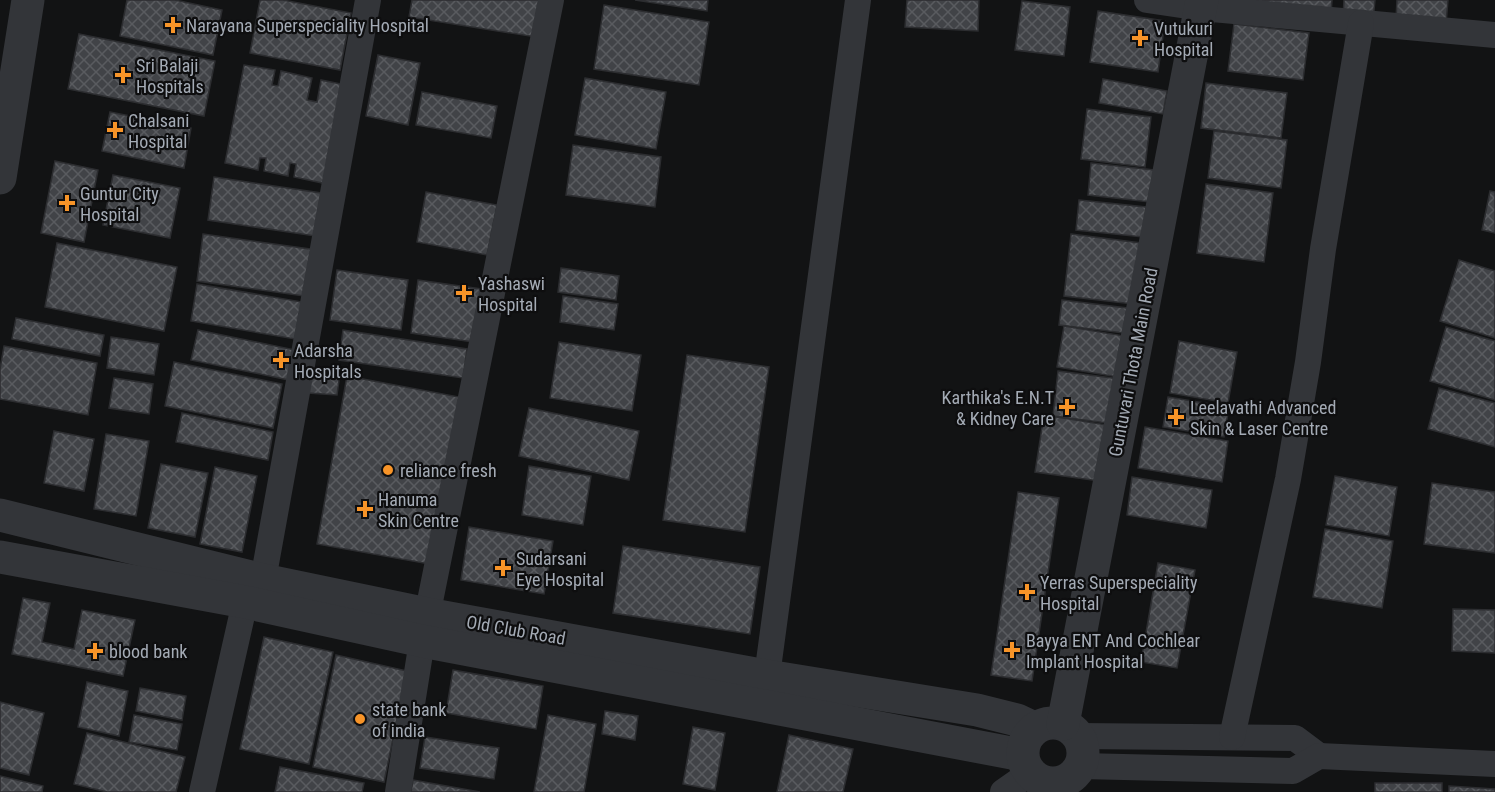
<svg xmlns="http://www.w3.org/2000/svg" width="1495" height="792" font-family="'Roboto Condensed',sans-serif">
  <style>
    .building { fill: url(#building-cross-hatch); stroke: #2c2d30; stroke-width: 1.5 }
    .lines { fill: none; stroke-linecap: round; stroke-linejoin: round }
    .minor { stroke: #333539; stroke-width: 26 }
    .tertiary { stroke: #333539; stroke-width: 33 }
    .poi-dot { fill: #f79428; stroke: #0e0e0f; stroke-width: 2 }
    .labels { text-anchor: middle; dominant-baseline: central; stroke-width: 4.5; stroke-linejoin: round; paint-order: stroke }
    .poi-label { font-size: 18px; fill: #a4abb5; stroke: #0e0e0f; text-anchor: start }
    .street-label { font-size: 18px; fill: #a4abb5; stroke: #0e0e0f }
  </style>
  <defs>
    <pattern id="building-cross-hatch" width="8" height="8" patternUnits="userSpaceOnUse" patternTransform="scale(1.5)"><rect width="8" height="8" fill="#414347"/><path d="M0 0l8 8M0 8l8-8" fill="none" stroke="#595b5f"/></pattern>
  </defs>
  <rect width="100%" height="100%" fill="#121314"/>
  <g class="building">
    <path d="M127,0H175L222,10L213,55L120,36Z"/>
    <path d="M260,0H283L351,13L340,70L250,53Z"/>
    <path d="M412,0H542L536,37L409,17Z"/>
    <path d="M635,0H708L707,11Z"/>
    <path d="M907,0H979L978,31L905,27Z"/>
    <path d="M1249,0H1332L1331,14Z"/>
    <path d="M1344,0H1375L1373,21L1343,17Z"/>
    <path d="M1397,0H1448L1446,24L1396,19Z"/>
    <path d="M1022,1L1070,7L1064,56L1015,50Z"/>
    <path d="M604,5L709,22L699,85L594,69Z"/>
    <path d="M1098,11L1165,21L1158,72L1090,62Z"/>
    <path d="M1234,24L1309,33L1303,80L1228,71Z"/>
    <path d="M79,34L215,61L204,116L68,89Z"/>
    <path d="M378,55L420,63L408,125L366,116Z"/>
    <path d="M244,65L275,70L272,85L278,86L281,71L312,78L307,100L317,102L321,80L346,85L327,184L294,177L296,164L290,163L288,176L264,171L266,158H260L258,170L225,163Z"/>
    <path d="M585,78L666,92L656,149L575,135Z"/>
    <path d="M1103,79L1167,91L1163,114L1099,103Z"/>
    <path d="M1206,83L1287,93L1281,138L1201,128Z"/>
    <path d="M422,92L497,106L491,138L416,125Z"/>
    <path d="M1087,109L1151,117L1145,167L1081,159Z"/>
    <path d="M110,112L191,128L184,168L102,151Z"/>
    <path d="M1214,131L1287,140L1281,188L1208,178Z"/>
    <path d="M573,145L661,157L655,207L566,195Z"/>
    <path d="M55,161L98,170L84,242L41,233Z"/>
    <path d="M1091,163L1154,170L1150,202L1088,195Z"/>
    <path d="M113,175L180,188L170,238L103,225Z"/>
    <path d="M214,177L321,193L315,236L208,220Z"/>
    <path d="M1206,184L1273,193L1264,262L1197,253Z"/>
    <path d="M1490,191L1495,192V233L1482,230Z"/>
    <path d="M426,192L497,205L487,255L417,242Z"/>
    <path d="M1079,200L1146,207L1143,237L1076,230Z"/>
    <path d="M203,234L317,250L311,297L197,281Z"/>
    <path d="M1071,234L1141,243L1133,304L1064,296Z"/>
    <path d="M57,243L177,267L164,331L45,307Z"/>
    <path d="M1459,260L1495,271V338L1440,321Z"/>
    <path d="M561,268L619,276L616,300L558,292Z"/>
    <path d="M337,270L408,280L401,330L330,320Z"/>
    <path d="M418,280L481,289L473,342L411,333Z"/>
    <path d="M197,284L302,302L295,339L191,321Z"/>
    <path d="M563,296L618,304L614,330L560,322Z"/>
    <path d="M1062,300L1127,308L1124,333L1059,325Z"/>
    <path d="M16,318L104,335L100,356L12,339Z"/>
    <path d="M1064,326L1124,336L1118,377L1057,367Z"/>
    <path d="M1446,327L1495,341V400L1430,381Z"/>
    <path d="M198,330L295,350L289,380L191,360Z"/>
    <path d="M343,330L467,349L463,378L339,360Z"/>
    <path d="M111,337L159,344L154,375L107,368Z"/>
    <path d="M1179,341L1237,352L1228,403L1170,393Z"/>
    <path d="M559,342L641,355L632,411L550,398Z"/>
    <path d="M4,346L97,363L88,415L0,399V369Z"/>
    <path d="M687,355L769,367L745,532L663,520Z"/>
    <path d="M174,362L282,384L273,428L165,406Z"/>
    <path d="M310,370L340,373L337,395L308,393Z"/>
    <path d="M1058,371L1120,379L1115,424L1053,416Z"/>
    <path d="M347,376L459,397L429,564L317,544Z"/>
    <path d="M114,378L153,384L149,414L109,408Z"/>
    <path d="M1439,388L1495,403V447L1428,429Z"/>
    <path d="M1168,397L1229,407L1224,437L1163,427Z"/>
    <path d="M529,408L639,431L629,480L519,456Z"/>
    <path d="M182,413L273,432L268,460L176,442Z"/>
    <path d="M1044,415L1107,425L1099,481L1035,472Z"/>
    <path d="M1145,427L1228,441L1222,482L1138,468Z"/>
    <path d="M54,431L94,439L84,491L44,483Z"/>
    <path d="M106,434L149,441L136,516L94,509Z"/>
    <path d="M161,464L208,473L195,537L148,528Z"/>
    <path d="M529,466L591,476L583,525L522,515Z"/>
    <path d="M215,467L257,476L242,552L200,544Z"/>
    <path d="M1335,476L1397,487L1389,536L1326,525Z"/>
    <path d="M1132,477L1212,490L1206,528L1127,515Z"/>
    <path d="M1432,483L1495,492V553L1424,544Z"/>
    <path d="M1018,492L1059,498L1032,681L991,675Z"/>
    <path d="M469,527L553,541L544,594L461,580Z"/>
    <path d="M1325,529L1393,541L1382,608L1313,597Z"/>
    <path d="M623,546L760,567L750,634L613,613Z"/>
    <path d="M1158,563L1195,570L1177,668L1141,662Z"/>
    <path d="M23,598L50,603L42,642L74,649L82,610L135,620L123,676L12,654Z"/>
    <path d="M1453,609L1495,610V653L1452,651Z"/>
    <path d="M264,637L333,652L309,764L240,749Z"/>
    <path d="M336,655L407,671L384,782L313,767Z"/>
    <path d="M453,670L543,686L536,729L446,713Z"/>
    <path d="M87,682L128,691L119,736L78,727Z"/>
    <path d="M140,688L186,696L182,720L136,711Z"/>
    <path d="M0,702L44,713L29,775L0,768Z"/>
    <path d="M605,711L638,716L635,740L602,734Z"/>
    <path d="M134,715L182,724L177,750L129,742Z"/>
    <path d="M548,715L596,724L584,792H534Z"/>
    <path d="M693,727L725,733L715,790L683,784Z"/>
    <path d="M87,733L185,757L176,792H107L74,784Z"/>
    <path d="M789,735L853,749L843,792H777Z"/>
    <path d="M425,737L499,748L494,779L420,768Z"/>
    <path d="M280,767L364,783L362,792H275Z"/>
    <path d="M0,776L43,786L42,792H0Z"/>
    <path d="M413,780L480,792H411Z"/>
    <rect x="1375" y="783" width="67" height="9"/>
    <path d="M1449,786L1495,789V792H1449Z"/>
  </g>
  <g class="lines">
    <g class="minor">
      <path d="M1147,0L1201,8L1495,35"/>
      <path d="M263,580L368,0"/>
      <path d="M767,676L858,0"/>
      <path d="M1078,736L1295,738L1319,756"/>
      <path d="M1232,737L1288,479L1308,362L1323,249L1361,23"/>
      <path d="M1081,766L1293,771L1319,756L1495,764"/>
      <path d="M202,792L245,602"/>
      <path d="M398,792L422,641L551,0"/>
      <path d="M1003,792L1030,773"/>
    </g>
    <g class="tertiary">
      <path d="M0,178L28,0"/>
      <path d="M0,515L263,580L427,614L767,676L977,710L1017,720L1034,728"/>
      <path d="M0,557L245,602L422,641L1022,755"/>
      <circle cx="1053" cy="753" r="30"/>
      <path d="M1063,724L1202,0"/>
    </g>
  </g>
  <g class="poi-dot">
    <path d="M170 16h6v6h6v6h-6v6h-6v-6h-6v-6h6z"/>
    <path d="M1137 29h6v6h6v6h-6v6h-6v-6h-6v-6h6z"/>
    <path d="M120 66h6v6h6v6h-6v6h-6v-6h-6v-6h6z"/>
    <path d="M112 121h6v6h6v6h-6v6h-6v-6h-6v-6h6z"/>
    <path d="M64 194h6v6h6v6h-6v6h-6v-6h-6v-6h6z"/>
    <path d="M461 284h6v6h6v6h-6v6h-6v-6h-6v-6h6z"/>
    <path d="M278 351h6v6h6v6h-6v6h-6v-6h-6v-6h6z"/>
    <path d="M1064 398h6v6h6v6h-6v6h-6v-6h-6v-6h6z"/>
    <path d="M1173 408h6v6h6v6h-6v6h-6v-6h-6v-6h6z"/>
    <circle cx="388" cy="470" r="6"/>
    <path d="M362 500h6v6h6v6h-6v6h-6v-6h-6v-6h6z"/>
    <path d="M500 559h6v6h6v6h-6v6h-6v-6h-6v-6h6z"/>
    <path d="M1024 583h6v6h6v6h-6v6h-6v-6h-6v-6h6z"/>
    <path d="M1009 641h6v6h6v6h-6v6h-6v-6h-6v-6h6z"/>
    <path d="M92 642h6v6h6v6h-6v6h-6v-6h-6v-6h6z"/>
    <circle cx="360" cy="719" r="6"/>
  </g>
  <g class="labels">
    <g class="poi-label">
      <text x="186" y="25">Narayana Superspeciality Hospital</text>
      <text x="1154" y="28">Vutukuri<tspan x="1154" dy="21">Hospital</tspan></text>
      <text x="136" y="65">Sri Balaji<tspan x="136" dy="21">Hospitals</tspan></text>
      <text x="128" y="120">Chalsani<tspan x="128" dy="21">Hospital</tspan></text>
      <text x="80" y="193">Guntur City<tspan x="80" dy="21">Hospital</tspan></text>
      <text x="478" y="283">Yashaswi<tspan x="478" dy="21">Hospital</tspan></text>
      <text x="294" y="350">Adarsha<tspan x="294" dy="21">Hospitals</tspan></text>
      <text x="1054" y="397" text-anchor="end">Karthika's E.N.T<tspan x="1054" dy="21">&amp; Kidney Care</tspan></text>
      <text x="1190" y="407">Leelavathi Advanced<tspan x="1190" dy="21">Skin &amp; Laser Centre</tspan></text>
      <text x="400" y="470">reliance fresh</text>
      <text x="378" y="499">Hanuma<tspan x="378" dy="21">Skin Centre</tspan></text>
      <text x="516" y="558">Sudarsani<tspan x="516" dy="21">Eye Hospital</tspan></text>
      <text x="1040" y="582">Yerras Superspeciality<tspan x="1040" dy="21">Hospital</tspan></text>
      <text x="1026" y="640">Bayya ENT And Cochlear<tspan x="1026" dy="21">Implant Hospital</tspan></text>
      <text x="109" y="651">blood bank</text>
      <text x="372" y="709">state bank<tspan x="372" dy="21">of india</tspan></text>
    </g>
    <g class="street-label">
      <text transform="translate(1133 362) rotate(-79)">Guntuvari Thota Main Road</text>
      <text transform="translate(516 630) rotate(10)">Old Club Road</text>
    </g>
  </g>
</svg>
